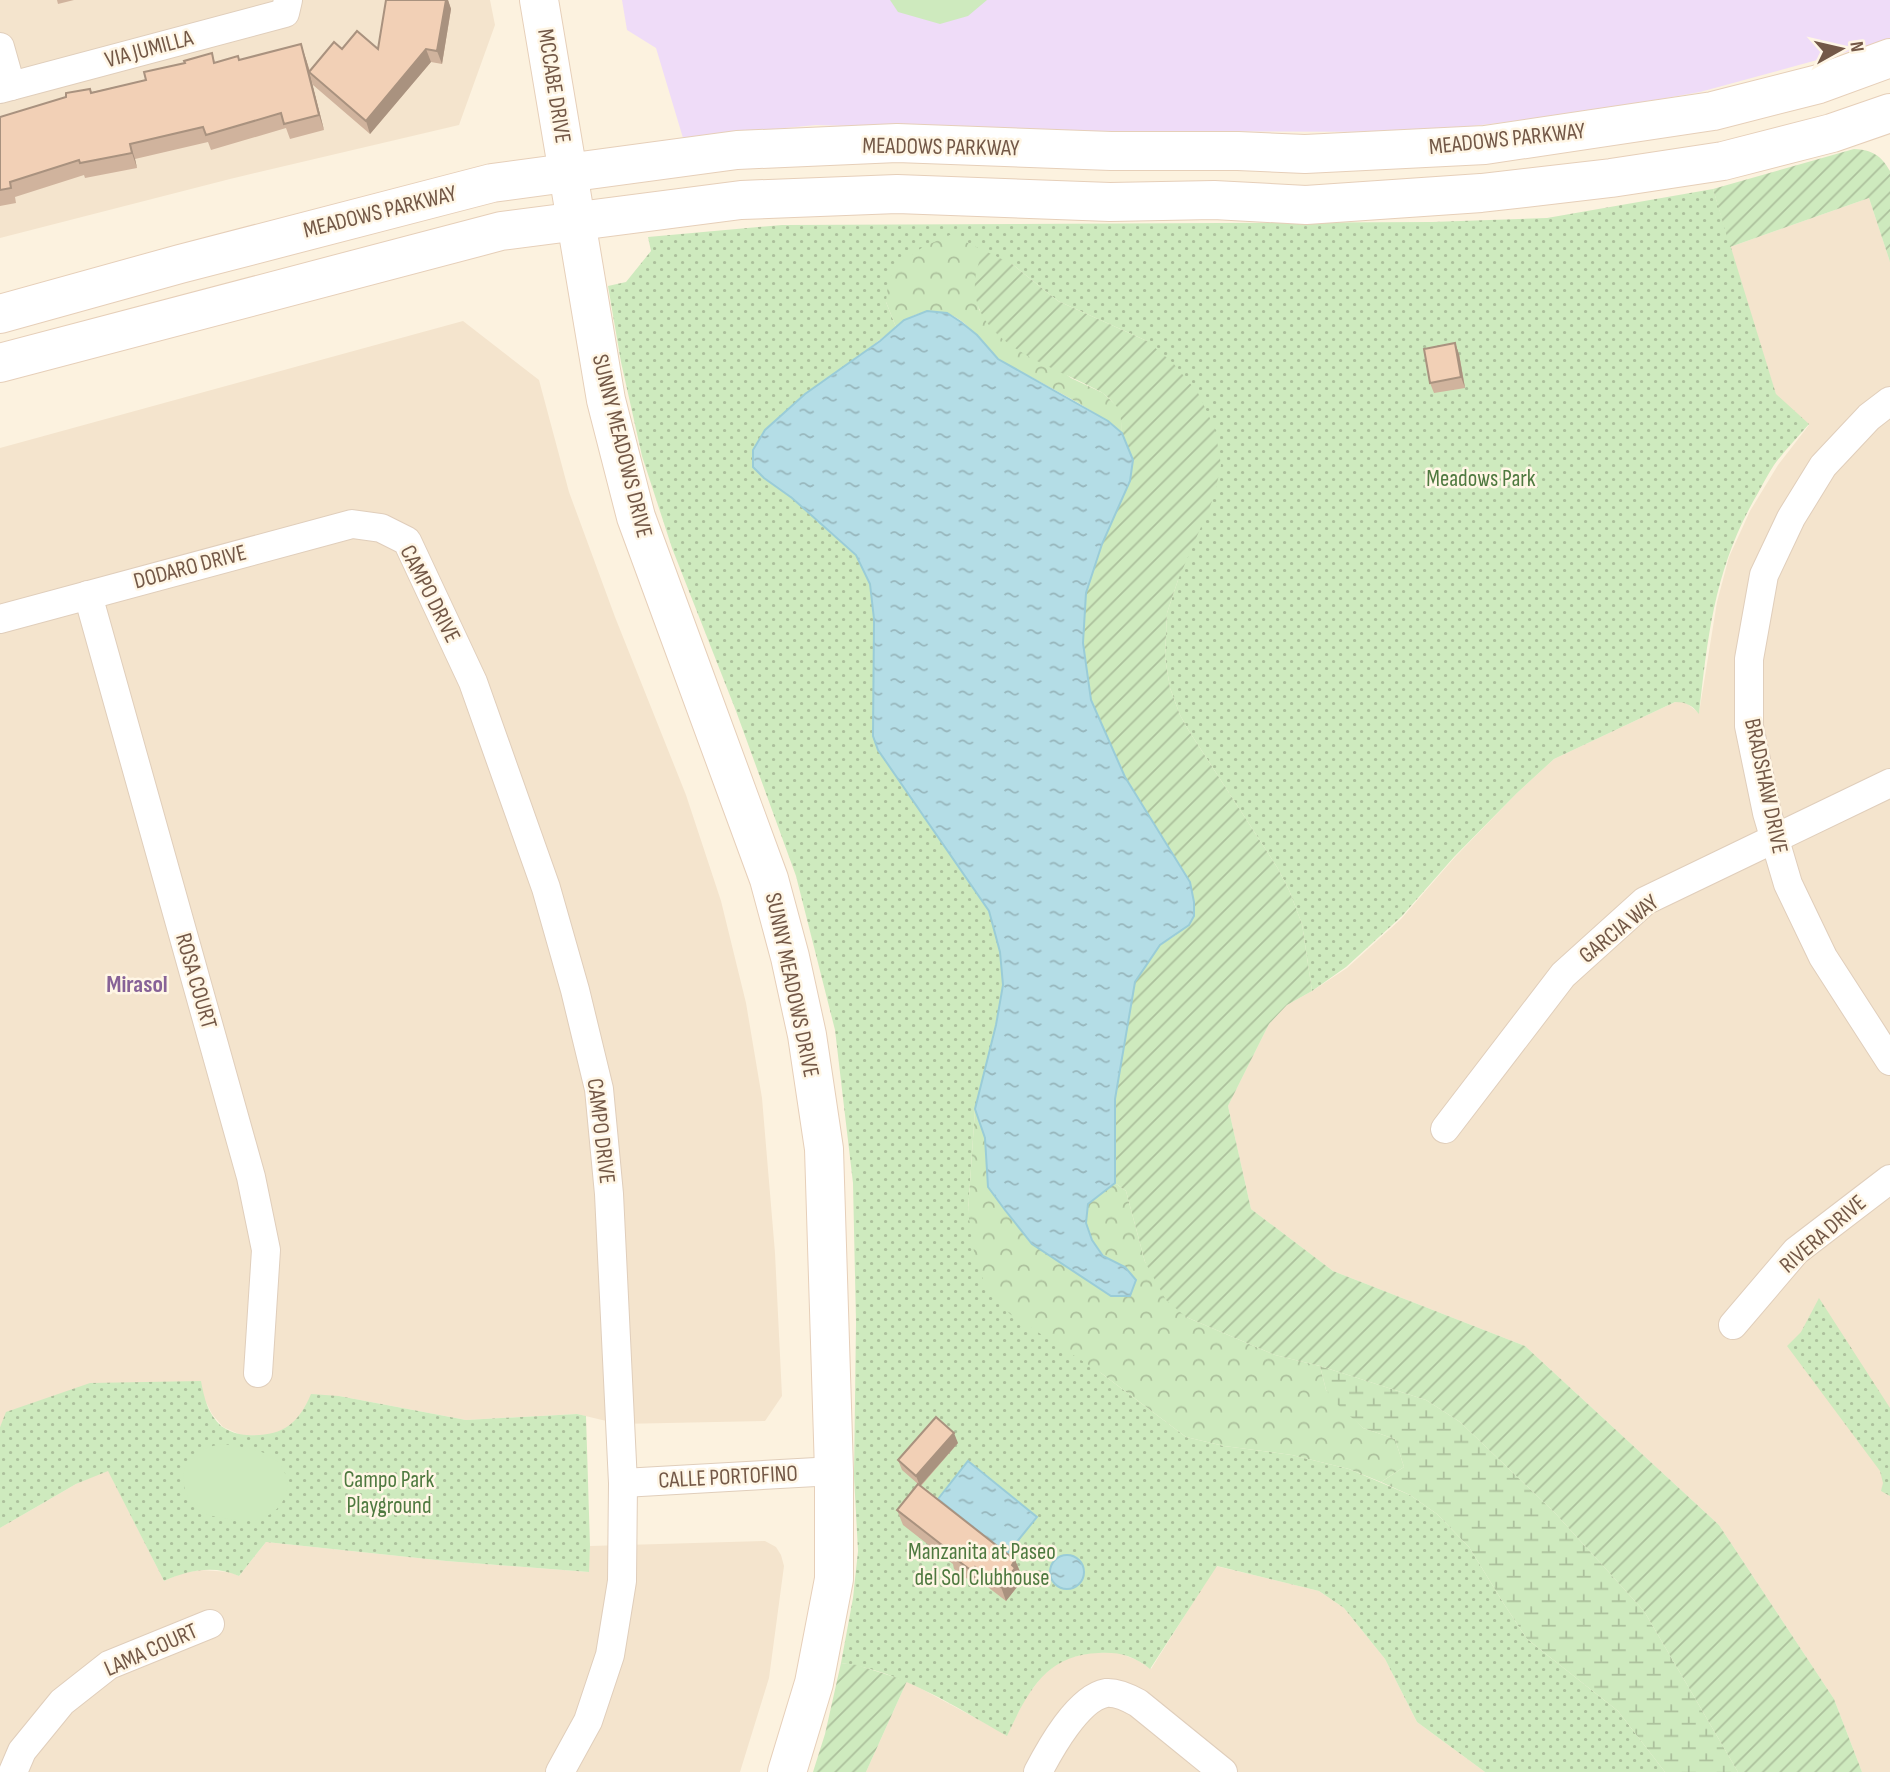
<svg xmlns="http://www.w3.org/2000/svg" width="1890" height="1772" font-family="'Sofia Sans Condensed',sans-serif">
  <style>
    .residential { fill: #f4e4cd }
    .education { fill: #efdcf8 }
    .grass { fill: url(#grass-dots) }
    .forest { fill: url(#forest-crowns) }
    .wetland { fill: url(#wetland-marsh) }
    .garden { fill: url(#garden-furrows) }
    .pitch { fill: #ceeabe }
    .water { fill: url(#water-ripples); stroke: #9accd8; stroke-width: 2 }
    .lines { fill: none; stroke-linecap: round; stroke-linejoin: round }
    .street-casing { stroke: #e0cebb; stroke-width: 30 }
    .secondary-casing { stroke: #e6cfb9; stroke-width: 40 }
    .street { stroke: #fff; stroke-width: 28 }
    .secondary { stroke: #fff; stroke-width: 38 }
    .wall { fill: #d0b39d }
    .shaded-wall { fill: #a9927f }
    .building { fill: #f2d0b6; stroke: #a9927f; stroke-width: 2 }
    .labels { text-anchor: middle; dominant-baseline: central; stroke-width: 5; stroke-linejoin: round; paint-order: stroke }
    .street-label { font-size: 23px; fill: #735847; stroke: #fff6e5 }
    .park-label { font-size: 23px; fill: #4e793f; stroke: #fff6e5 }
    .neighbourhood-label { font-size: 24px; font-weight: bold; fill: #876297; stroke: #fff6e5 }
  </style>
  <defs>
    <pattern id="grass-dots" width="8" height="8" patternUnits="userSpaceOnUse" patternTransform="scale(1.75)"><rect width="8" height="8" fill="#ceeabe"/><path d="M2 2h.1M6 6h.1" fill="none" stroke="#acc09c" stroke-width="1.8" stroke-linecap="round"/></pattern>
    <pattern id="forest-crowns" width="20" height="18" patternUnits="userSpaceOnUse" patternTransform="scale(1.75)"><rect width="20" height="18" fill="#ceeabe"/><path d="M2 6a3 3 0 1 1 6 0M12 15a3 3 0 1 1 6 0" fill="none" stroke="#acc09c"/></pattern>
    <pattern id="wetland-marsh" width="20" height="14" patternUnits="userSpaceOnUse" patternTransform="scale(1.75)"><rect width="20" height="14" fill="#ceeabe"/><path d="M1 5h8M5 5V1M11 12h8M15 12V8" fill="none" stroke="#acc09c"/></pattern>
    <pattern id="garden-furrows" width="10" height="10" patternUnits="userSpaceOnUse" patternTransform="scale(1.75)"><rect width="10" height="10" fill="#ceeabe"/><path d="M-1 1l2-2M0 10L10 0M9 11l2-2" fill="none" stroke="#acc09c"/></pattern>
    <pattern id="water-ripples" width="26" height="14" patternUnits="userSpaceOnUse" patternTransform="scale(1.75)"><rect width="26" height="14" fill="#b4dde6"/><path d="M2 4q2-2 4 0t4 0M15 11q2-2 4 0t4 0" fill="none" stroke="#97b6bc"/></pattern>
  </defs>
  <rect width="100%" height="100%" fill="#fcf2df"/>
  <g class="residential">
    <path d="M0,0H490L495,25L459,125L230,179L0,238Z"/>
    <path d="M1869,198L1890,262V1772H1862L1834,1699L1719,1525L1525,1346L1333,1271L1251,1209L1228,1106L1269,1024L1287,1005L1312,991L1347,968L1401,919L1455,857L1517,793L1554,759L1675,702H1685L1699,713L1717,602L1729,557L1750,511L1778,465L1809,425L1776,395L1730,247Z"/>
    <path d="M463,321L539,380L569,492L615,617L686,795L721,901L746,1003L762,1098L775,1253L782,1396L765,1421L619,1424L577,1414L466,1420L339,1396L305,1409L293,1423L278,1433L261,1436L241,1435L223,1427L212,1414L204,1398L2,1423L0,1427V448Z"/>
    <path d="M108,1470L164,1581L182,1573L201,1570L230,1572L239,1576L266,1542L446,1561L588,1572L590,1546L765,1541L776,1547L781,1555L784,1566L769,1678L740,1772H0V1528L76,1484Z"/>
    <path d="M1216,1566L1319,1591L1344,1608L1385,1659L1417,1722L1485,1772H866L907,1681L1007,1735L1025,1699L1043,1675L1064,1659L1090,1653L1116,1652L1137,1660L1151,1669Z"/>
  </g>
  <path class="education" d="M622,0H1890V38L1850,51L1700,92L1575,114L1421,132L1034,131L816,125L683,138L656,48L627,30Z"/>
  <g class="grass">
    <path d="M1713,189L1776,394L1809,424C1797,438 1784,451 1774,465C1768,474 1763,484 1758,493C1715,566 1708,633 1699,714C1692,705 1686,702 1675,702L1554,759L1517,793L1454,857L1402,916L1346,967L1312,991L1302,924L1289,890L1277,867L1189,731L1180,715L1170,688L1165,657L1167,613L1178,580L1147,341L1058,301L1012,264L886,302L896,327L765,430L753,450V467L764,478L792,498L856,555L870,584L874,619L873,736L878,750L989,911L1000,952L1003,985L996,1025L975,1109L968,1212L1101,1373L1186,1437L1224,1446L1292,1455L1349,1469L1410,1495L1437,1514L1469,1547L1504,1604L1527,1639L1618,1711L1665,1772H1485L1417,1722L1385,1659L1344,1608L1319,1591L1217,1566L1150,1669C1134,1656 1120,1652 1099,1653C1045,1655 1028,1692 1007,1736C955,1707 902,1671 841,1663L853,1598L858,1551L854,1476L856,1322L853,1183L835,1030L796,876L736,711L672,548L642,456L621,362L608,286L626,282L651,251L648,237L782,225L1432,222L1547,218Z"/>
    <path d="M1819,1298L1890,1408V1496L1881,1491L1883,1483L1880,1471L1787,1346L1801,1332Z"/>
    <path d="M201,1381C204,1398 208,1414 221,1426C228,1431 239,1435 247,1435C281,1437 298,1425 311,1394L339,1396L466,1420L577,1414L586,1416L590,1546L589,1572L446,1561L266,1542L239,1576C214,1565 189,1570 164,1581L108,1471L76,1484L0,1528V1427L6,1412L90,1383Z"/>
  </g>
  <g class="forest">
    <path d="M950,235L983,250L975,282L979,310L1071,378L1103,393L1121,410L1122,433C1095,410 1062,394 1031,377C1020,371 1007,366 998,359C980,344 969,319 945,313C927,308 910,315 896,327L886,302L888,283L895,266L923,247Z"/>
    <path d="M975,1109L985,1138L988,1187L1032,1244L1111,1296L1125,1267L1104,1256L1092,1240L1086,1223L1088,1204L1115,1183L1126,1191L1145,1262L1186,1317L1275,1355L1320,1366L1326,1390L1363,1428L1395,1439L1404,1467L1381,1482L1349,1469L1292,1455L1224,1446L1186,1437L1101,1373L1010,1314L987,1290L975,1258L968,1212Z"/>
  </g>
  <path class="wetland" d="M1320,1366L1426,1400L1460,1422L1555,1513L1644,1611L1738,1772H1665L1618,1711L1527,1639L1504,1604L1469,1547L1437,1514L1410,1495L1381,1482L1404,1467L1395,1439L1363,1428L1339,1406L1326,1390Z"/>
  <g class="garden">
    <path d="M1854,149C1872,150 1881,155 1890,171V262L1869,198L1730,247L1713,189Z"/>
    <path d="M983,250L1012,264L1058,301L1147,341L1173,363L1198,393L1215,429L1221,465L1214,497L1178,580L1167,613L1165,657L1170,688L1180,715L1189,731L1277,867L1289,890L1302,924L1312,991L1287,1005L1269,1024L1228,1106L1251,1209L1333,1271L1525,1346L1719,1525L1834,1699L1862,1772H1738L1644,1611L1555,1513L1460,1422L1426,1400L1320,1366L1275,1355L1186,1317L1166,1300L1145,1262L1126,1191L1115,1183V1099L1135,982L1160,945L1176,935L1190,882L1125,777L1091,700L1083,643L1086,593L1102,544L1133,460L1122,433L1120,410C1114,404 1108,396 1101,392C1057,367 971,345 975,282C975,272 980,260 983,250Z"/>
    <path d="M841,1663L857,1665L907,1681L866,1772H813L825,1734Z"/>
  </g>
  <g class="pitch">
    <path d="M890,0H987L968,16L940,24L898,12Z"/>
    <path d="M223,1444C239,1447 261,1448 274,1459C299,1479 286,1513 257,1520C250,1522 243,1520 236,1520C224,1518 210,1517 200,1511C182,1499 177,1470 193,1455C202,1448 212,1446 223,1444Z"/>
  </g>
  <g class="water">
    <path d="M927,311L947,313L961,322L977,335L998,359L1108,421L1122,433L1133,460L1130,481L1102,544L1086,593L1083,643L1091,700L1125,777L1190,882L1194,902V916L1189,925L1160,945L1135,982L1115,1099V1183L1088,1204L1086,1223L1092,1240L1103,1256L1125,1267L1136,1280L1130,1296H1111L1032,1244L1005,1210L988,1187L985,1138L975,1109L996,1025L1003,985L1000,952L989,911L878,750L873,736L874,619L870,584L856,555L792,498L764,478L753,467V450L765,430L805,394L880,341L904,320Z"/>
    <path d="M968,1461L1037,1517L1007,1554L938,1499Z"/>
    <circle cx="1067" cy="1572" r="17"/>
  </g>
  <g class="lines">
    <g class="street-casing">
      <g id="street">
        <path d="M0,47L11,86"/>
        <path d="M0,89L285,13L288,0"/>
        <path d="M1890,401L1869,417L1823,466L1791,518L1764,575L1749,659V726L1767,813L1788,884L1823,957L1890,1061"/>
        <path d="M88,595L251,1177L266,1250L258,1373"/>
        <path d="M0,619L352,524L381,528L407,541L473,682L546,888L575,990L599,1089L609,1194L623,1483L622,1581L610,1655L588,1721L560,1772"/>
        <path d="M1445,1129L1563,975L1645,901L1890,783"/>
        <path d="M1733,1325L1796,1251L1890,1179"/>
        <path d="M623,1483L834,1471"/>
        <path d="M13,1772L22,1751L62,1702L109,1665L210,1624"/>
        <path d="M1038,1772C1050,1749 1078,1698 1106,1693C1116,1692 1129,1698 1138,1703L1223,1772"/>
      </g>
    </g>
    <g class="secondary-casing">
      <g id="secondary">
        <path d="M539,0L606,400L636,517L769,879L790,957L807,1035L824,1149L834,1471V1579L814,1683L787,1772"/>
        <path d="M0,314L180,264L492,183L737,150L897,143L1111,151H1238L1305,154L1485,145L1713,111L1819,84L1890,58"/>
        <path d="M0,363L501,231L741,200L897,194L1110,202L1214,200L1306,205L1481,193L1611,178L1723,161L1832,133L1890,113"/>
      </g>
    </g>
    <use href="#street" class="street"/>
    <use href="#secondary" class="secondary"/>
  </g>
  <g class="wall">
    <path d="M57,0H74L58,4Z"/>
    <path d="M386,0H448L451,9L442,64L431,62L370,134L313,85L312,82L324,130L290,139L286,128L211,150L208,142L135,159L137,168L85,178L84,175L15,197L16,203L0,206V117L92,92L146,80L185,63L212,53L215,63L239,60L306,59L310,71L342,49H378Z"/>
    <path d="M1455,343L1459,354L1465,388L1434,393L1430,383Z"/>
    <path d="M958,1443L921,1486L1015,1560L1021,1574L1019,1577L1021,1582L1006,1601L980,1581L977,1586L954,1569L953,1564L903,1525L897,1510L918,1484L902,1470L898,1460Z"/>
  </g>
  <g class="shaded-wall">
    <path d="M446,0H448L451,9L442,64L437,51Z"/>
    <path d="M301,44L306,59L310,73L309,72L324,130L319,115Z"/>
    <path d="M426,49L431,62L370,134L366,121Z"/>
    <path d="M130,144L135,159L137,168L132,153Z"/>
    <path d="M1455,343L1459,354L1465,388L1461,377Z"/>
    <path d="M954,1433L958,1443L920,1486L916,1476Z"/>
    <path d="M1015,1560L1021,1574L1019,1577L1021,1582L1006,1601L1001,1587Z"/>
    <path d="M975,1567L980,1581L977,1586L972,1571Z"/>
  </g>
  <g class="building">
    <path d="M386,0H446L437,51L426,49L366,121L309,72L334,42L342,49L357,31L378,49Z"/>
    <path d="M301,44L319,115L284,124L281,113L206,135L203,127L130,144L132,153L80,163L79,160L10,182L11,188L0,190V117L66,97V93L90,89L91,93L146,80L144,72L185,63L184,61L212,53L214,63L238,56L239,60Z"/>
    <path d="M1455,343L1461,377L1430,383L1424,349Z"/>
    <path d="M936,1417L954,1433L916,1476L898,1460Z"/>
    <path d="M918,1484L1015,1560L1012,1565L1015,1568L1001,1587L975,1567L972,1571L949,1554L951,1552L897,1510Z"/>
  </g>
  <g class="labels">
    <g class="street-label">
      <text transform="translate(149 49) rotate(-15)">VIA JUMILLA</text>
      <text transform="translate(554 86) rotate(81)">MCCABE DRIVE</text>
      <text transform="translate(1507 139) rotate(-6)">MEADOWS PARKWAY</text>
      <text transform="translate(941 147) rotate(1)">MEADOWS PARKWAY</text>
      <text transform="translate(380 212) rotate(-14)">MEADOWS PARKWAY</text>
      <text transform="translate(622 446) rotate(76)">SUNNY MEADOWS DRIVE</text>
      <text transform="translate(190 567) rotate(-15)">DODARO DRIVE</text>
      <text transform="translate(430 594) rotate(63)">CAMPO DRIVE</text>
      <text transform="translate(1766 786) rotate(78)">BRADSHAW DRIVE</text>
      <text transform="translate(1619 929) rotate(-39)">GARCIA WAY</text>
      <text transform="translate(196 981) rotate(74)">ROSA COURT</text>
      <text transform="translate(792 985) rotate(78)">SUNNY MEADOWS DRIVE</text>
      <text transform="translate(601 1131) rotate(83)">CAMPO DRIVE</text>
      <text transform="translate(1823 1234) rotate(-41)">RIVERA DRIVE</text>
      <text transform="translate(728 1477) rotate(-3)">CALLE PORTOFINO</text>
      <text transform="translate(151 1650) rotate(-24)">LAMA COURT</text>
    </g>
    <g class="park-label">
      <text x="1481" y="479">Meadows Park</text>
      <text x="389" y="1480">Campo Park<tspan x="389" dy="26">Playground</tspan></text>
      <text x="982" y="1552">Manzanita at Paseo<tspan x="982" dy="26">del Sol Clubhouse</tspan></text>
    </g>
    <g class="neighbourhood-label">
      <text x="137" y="984">Mirasol</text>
    </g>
  </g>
  <g transform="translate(1841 49) rotate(82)" stroke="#fff6e5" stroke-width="5" paint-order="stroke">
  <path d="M0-5L12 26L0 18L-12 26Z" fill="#735847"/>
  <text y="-10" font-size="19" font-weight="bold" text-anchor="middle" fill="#735847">N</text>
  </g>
</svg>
